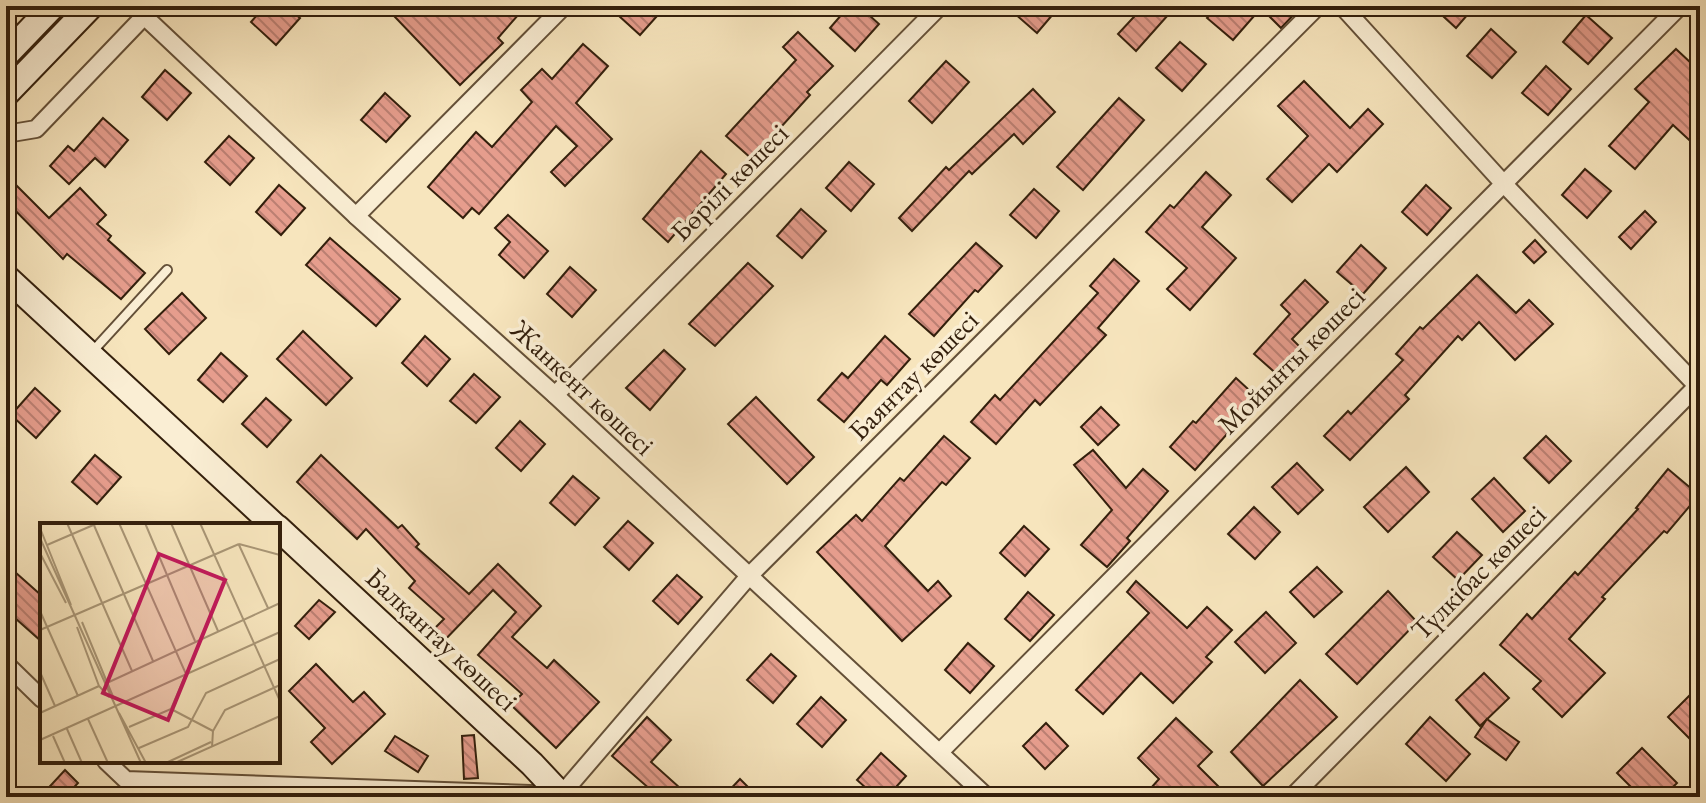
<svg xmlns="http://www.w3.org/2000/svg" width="1706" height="803" font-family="'EB Garamond',serif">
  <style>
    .building { fill: url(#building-back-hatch); stroke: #331f0c; stroke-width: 2 }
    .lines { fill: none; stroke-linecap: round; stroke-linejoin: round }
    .lane-casing { stroke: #645038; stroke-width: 12 }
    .street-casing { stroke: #645038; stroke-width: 20 }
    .secondary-casing { stroke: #331f0c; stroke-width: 28 }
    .lane { stroke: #faeed4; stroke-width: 8 }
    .street { stroke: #faeed4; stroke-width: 16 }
    .secondary { stroke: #faeed4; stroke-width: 24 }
    .labels { text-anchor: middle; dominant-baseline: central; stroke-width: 7; stroke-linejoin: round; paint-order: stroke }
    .street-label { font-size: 28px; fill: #331f0c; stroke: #faeed4 }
    .inset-road { fill: none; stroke: #a99676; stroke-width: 2 }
    .view { fill: #c2185b; fill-opacity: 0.15; stroke: #c2185b; stroke-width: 4 }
    .inset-edge { fill: none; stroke: #331f0c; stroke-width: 4 }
  </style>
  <defs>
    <pattern id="building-back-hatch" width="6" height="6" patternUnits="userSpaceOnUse" patternTransform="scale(2)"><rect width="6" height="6" fill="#e69d8d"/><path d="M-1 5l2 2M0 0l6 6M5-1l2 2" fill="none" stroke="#bb7f72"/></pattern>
  </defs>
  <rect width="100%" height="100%" fill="#f7e5bd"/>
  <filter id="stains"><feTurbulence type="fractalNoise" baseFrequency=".0025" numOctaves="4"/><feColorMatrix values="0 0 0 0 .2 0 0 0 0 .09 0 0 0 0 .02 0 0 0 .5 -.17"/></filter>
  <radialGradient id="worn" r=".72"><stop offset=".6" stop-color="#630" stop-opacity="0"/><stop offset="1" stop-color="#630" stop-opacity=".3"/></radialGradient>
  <g class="building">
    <path d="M265,6H286L300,18L276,45L251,22Z"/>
    <path d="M406,6H526L498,38L503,43L460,85L395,17Z"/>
    <path d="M608,6H666L640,35Z"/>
    <path d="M849,6H859L879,24L855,51L830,28Z"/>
    <path d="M1006,6H1060L1037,33Z"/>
    <path d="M1144,6H1158L1168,15L1136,51L1118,34Z"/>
    <path d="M1218,6H1302L1281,28L1261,8L1233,40L1207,18Z"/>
    <path d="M1432,6H1475L1456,28Z"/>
    <path d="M1586,15L1612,38L1588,64L1563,42Z"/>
    <path d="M1491,29L1516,52L1492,78L1467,56Z"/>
    <path d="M798,32L833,66L807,92L810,95L752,159L726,136L796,60L783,47Z"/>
    <path d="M1180,42L1206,64L1182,91L1156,68Z"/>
    <path d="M583,44L608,66L576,103L612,139L565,186L551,172L577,146L556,126L479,214L472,208L463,218L428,187L476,132L492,147L532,102L521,90L542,69L552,79Z"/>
    <path d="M1676,49L1691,63L1700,53V150L1673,125L1635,169L1609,146L1649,102L1635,89Z"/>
    <path d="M946,61L969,82L932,123L909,101Z"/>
    <path d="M1546,66L1571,89L1548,115L1522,93Z"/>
    <path d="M165,70L191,93L167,120L142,97Z"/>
    <path d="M1304,81L1350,128L1368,109L1383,124L1337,172L1329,164L1292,202L1267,179L1308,136L1278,106Z"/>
    <path d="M1033,89L1055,112L1023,144L1014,134L972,174L969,171L912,231L899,218L946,167L949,170Z"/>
    <path d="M385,93L410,116L386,142L361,120Z"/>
    <path d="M1119,98L1144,120L1083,190L1057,167Z"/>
    <path d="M103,118L128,140L105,167L95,158L69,184L50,166L68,146L74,151Z"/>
    <path d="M229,136L254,158L230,185L205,162Z"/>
    <path d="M701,151L726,174L668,242L643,219Z"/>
    <path d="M849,162L874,184L851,211L826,188Z"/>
    <path d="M1585,169L1611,191L1587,218L1562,195Z"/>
    <path d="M1206,172L1231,195L1202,227L1236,258L1190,310L1167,289L1187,268L1146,232L1170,205L1174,208Z"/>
    <path d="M279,185L305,208L281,235L256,212Z"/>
    <path d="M1426,185L1451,208L1427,235L1402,212Z"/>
    <path d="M17,186L49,218L80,188L106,215L97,224L111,236L108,240L145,273L121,299L67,254L63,259L6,201V197Z"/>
    <path d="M1034,189L1059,211L1036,238L1010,215Z"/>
    <path d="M801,209L826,231L802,258L777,236Z"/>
    <path d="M1645,211L1656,222L1631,249L1619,237Z"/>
    <path d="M508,215L548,251L524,278L499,255L510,242L495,228Z"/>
    <path d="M330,238L400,299L376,326L306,265Z"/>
    <path d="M1535,240L1546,252L1534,263L1523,252Z"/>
    <path d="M976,243L1002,266L978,292L975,290L934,336L909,314Z"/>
    <path d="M1361,245L1386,268L1363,294L1337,272Z"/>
    <path d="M1114,259L1139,281L1098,328L1106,335L1040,405L1035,400L996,444L971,422L995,395L1000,400L1098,293L1090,286Z"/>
    <path d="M748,263L773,286L715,346L689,324Z"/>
    <path d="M570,267L596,290L572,317L547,294Z"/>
    <path d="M1477,275L1516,313L1529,300L1553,324L1515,360L1479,322L1462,340L1458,336L1405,395L1409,399L1350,460L1324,436L1348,411L1351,414L1403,360L1396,354L1420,327L1423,329Z"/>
    <path d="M1305,280L1328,302L1292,339L1303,350L1280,377L1254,354L1290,314L1281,305Z"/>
    <path d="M182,293L206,318L169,354L145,329Z"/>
    <path d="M303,331L352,378L326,405L277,359Z"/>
    <path d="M425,336L450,359L427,386L402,363Z"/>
    <path d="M885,336L910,359L887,385L881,380L844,422L818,400L842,373L848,378Z"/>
    <path d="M664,350L685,369L650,410L626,388Z"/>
    <path d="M221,353L247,376L223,402L198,380Z"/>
    <path d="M474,374L500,397L476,423L450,401Z"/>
    <path d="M1236,378L1261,401L1238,428L1235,425L1195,470L1170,447L1193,421L1196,423Z"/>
    <path d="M35,388L60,411L36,438L11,415Z"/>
    <path d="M756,397L814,457L787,484L728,424Z"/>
    <path d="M266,398L291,420L267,447L242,424Z"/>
    <path d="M1101,407L1119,425L1098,445L1081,427Z"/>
    <path d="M520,421L545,444L521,471L496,448Z"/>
    <path d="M944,436L970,458L946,485L942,482L885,546L928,591L938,581L951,596L902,641L817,552L856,515L862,521L900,478L904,481Z"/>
    <path d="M1546,436L1571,461L1549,483L1524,458Z"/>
    <path d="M1093,450L1126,488L1143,469L1168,491L1127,538L1130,541L1107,567L1081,545L1112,510L1074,465Z"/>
    <path d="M95,455L121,477L97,504L72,482Z"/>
    <path d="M321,455L398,528L402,525L419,544L416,547L469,594L498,564L541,606L512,637L547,668L554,660L599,702L556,748L511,705L522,694L478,655L516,612L493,590L439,646L428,635L444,619L409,588L415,581L366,529L357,539L297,482Z"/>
    <path d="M1297,463L1323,490L1298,514L1272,487Z"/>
    <path d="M1406,467L1429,492L1388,532L1364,507Z"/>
    <path d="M1668,469L1699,495L1667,533L1664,531L1602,597L1605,599L1569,639L1605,673L1562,717L1533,689L1541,681L1500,645L1527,614L1532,619L1575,572L1578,575L1638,509L1636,508Z"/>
    <path d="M573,476L599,498L575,525L550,503Z"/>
    <path d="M1494,478L1525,511L1503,532L1472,499Z"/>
    <path d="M1254,507L1280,532L1255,559L1228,534Z"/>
    <path d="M628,521L653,543L629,570L604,547Z"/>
    <path d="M1024,526L1049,549L1025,576L1000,553Z"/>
    <path d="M1457,532L1482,555L1458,580L1433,557Z"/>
    <path d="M6,564L42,596V642L6,610Z"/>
    <path d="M1317,567L1342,592L1314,617L1290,592Z"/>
    <path d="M677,575L702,597L678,624L653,601Z"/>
    <path d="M1136,581L1187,628L1207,607L1232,630L1206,657L1212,662L1173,703L1141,673L1103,714L1076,690L1149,613L1127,592Z"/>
    <path d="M1388,591L1417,622L1357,684L1326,654Z"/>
    <path d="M1028,592L1054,615L1030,641L1005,619Z"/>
    <path d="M319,600L335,612L309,639L295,626Z"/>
    <path d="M1266,612L1296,643L1265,673L1235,642Z"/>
    <path d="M968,643L994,666L970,693L945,670Z"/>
    <path d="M771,654L796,676L773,703L747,680Z"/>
    <path d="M316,664L353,702L364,692L385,714L332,764L311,742L325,728L289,691Z"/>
    <path d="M1484,673L1509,698L1480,726L1456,700Z"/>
    <path d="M1300,680L1337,717L1263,786L1231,752Z"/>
    <path d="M1700,685V749L1668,717Z"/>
    <path d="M821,697L846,720L822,747L797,724Z"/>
    <path d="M647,717L671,740L651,762L690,797H644L651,790L612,756Z"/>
    <path d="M1430,717L1470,754L1446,781L1406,744Z"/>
    <path d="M1176,718L1212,752L1198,766L1229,797H1143L1159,779L1138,758Z"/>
    <path d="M1487,719L1519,742L1506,760L1475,737Z"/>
    <path d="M1046,723L1068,746L1045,769L1023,746Z"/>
    <path d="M474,735L478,778L464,779L462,736Z"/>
    <path d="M395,736L428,756L418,772L385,751Z"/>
    <path d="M1642,748L1677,783L1663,797H1641L1617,773Z"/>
    <path d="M881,753L906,776L887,797H876L857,780Z"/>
    <path d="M65,770L78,783L65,797H40Z"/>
    <path d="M740,779L758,797H723Z"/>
  </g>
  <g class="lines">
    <g class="lane-casing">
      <path id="lane" d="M92,352L167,270"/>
    </g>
    <g class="street-casing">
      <g id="street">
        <path d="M1342,6L1503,183L1700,389"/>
        <path d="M6,13L9,6"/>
        <path d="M144,16L356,216L555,395L987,797"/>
        <path d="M6,134L36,129L154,6"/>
        <path d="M356,216L564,6"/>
        <path d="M555,395L940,6"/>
        <path d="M6,664L42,699"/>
        <path d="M940,752L1680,6"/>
        <path d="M106,761L126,780L561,795L749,576L1318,6"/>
        <path d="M1292,797L1700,383"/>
      </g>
    </g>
    <g class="secondary-casing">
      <g id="secondary">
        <path d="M6,55L53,6"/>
        <path d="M6,94L91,6"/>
        <path d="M6,277L274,525"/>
        <path d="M278,528L532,764L563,797"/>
      </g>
    </g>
    <use href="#lane" class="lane"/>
    <use href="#street" class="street"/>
    <use href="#secondary" class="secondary"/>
  </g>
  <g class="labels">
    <g class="street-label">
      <text transform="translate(729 182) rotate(-45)">Бөрілі көшесі</text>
      <text transform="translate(1291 360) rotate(-45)">Мойынты көшесі</text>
      <text transform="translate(913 375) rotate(-45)">Баянтау көшесі</text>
      <text transform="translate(583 387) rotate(43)">Жанкент көшесі</text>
      <text transform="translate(1478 572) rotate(-45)">Түлкібас көшесі</text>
      <text transform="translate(442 639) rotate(43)">Балқантау көшесі</text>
    </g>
  </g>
  <g transform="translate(40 523)">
    <rect width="240" height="240" fill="#f7e5bd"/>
    <path class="inset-road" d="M27,0L92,148M53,0L113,138M79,0L146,151L131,186L89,204M105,0L155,118M131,0L178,108M160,0L240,178M0,5L31,82M0,15L101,240M199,21L240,32M7,22L58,0M199,22L228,85M0,30L26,80M0,88L38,173M42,99L74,176M37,104L59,163L69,174M0,107L199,21M0,149L15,183M69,159L240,80M131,186L173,208M0,190L59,163M79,190L106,240M48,196L68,240M27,206L42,240M13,213L25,240M0,217L240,109M172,224L173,208L185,187L240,162M99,225L148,204L166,170L240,136M128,239L171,219M135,240L240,193"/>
    <path class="view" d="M119,31L185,57L128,197L63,170Z"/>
    <rect width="240" height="240" class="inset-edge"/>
  </g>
  <rect width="1706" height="803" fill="none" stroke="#f7e5bd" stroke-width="32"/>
  <rect x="8" y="8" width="1690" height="787" fill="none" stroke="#331f0c" stroke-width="4"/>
  <rect x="16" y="16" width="1674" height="771" fill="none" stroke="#331f0c" stroke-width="2"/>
  <rect width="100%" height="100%" filter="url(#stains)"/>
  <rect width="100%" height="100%" fill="url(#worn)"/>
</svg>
